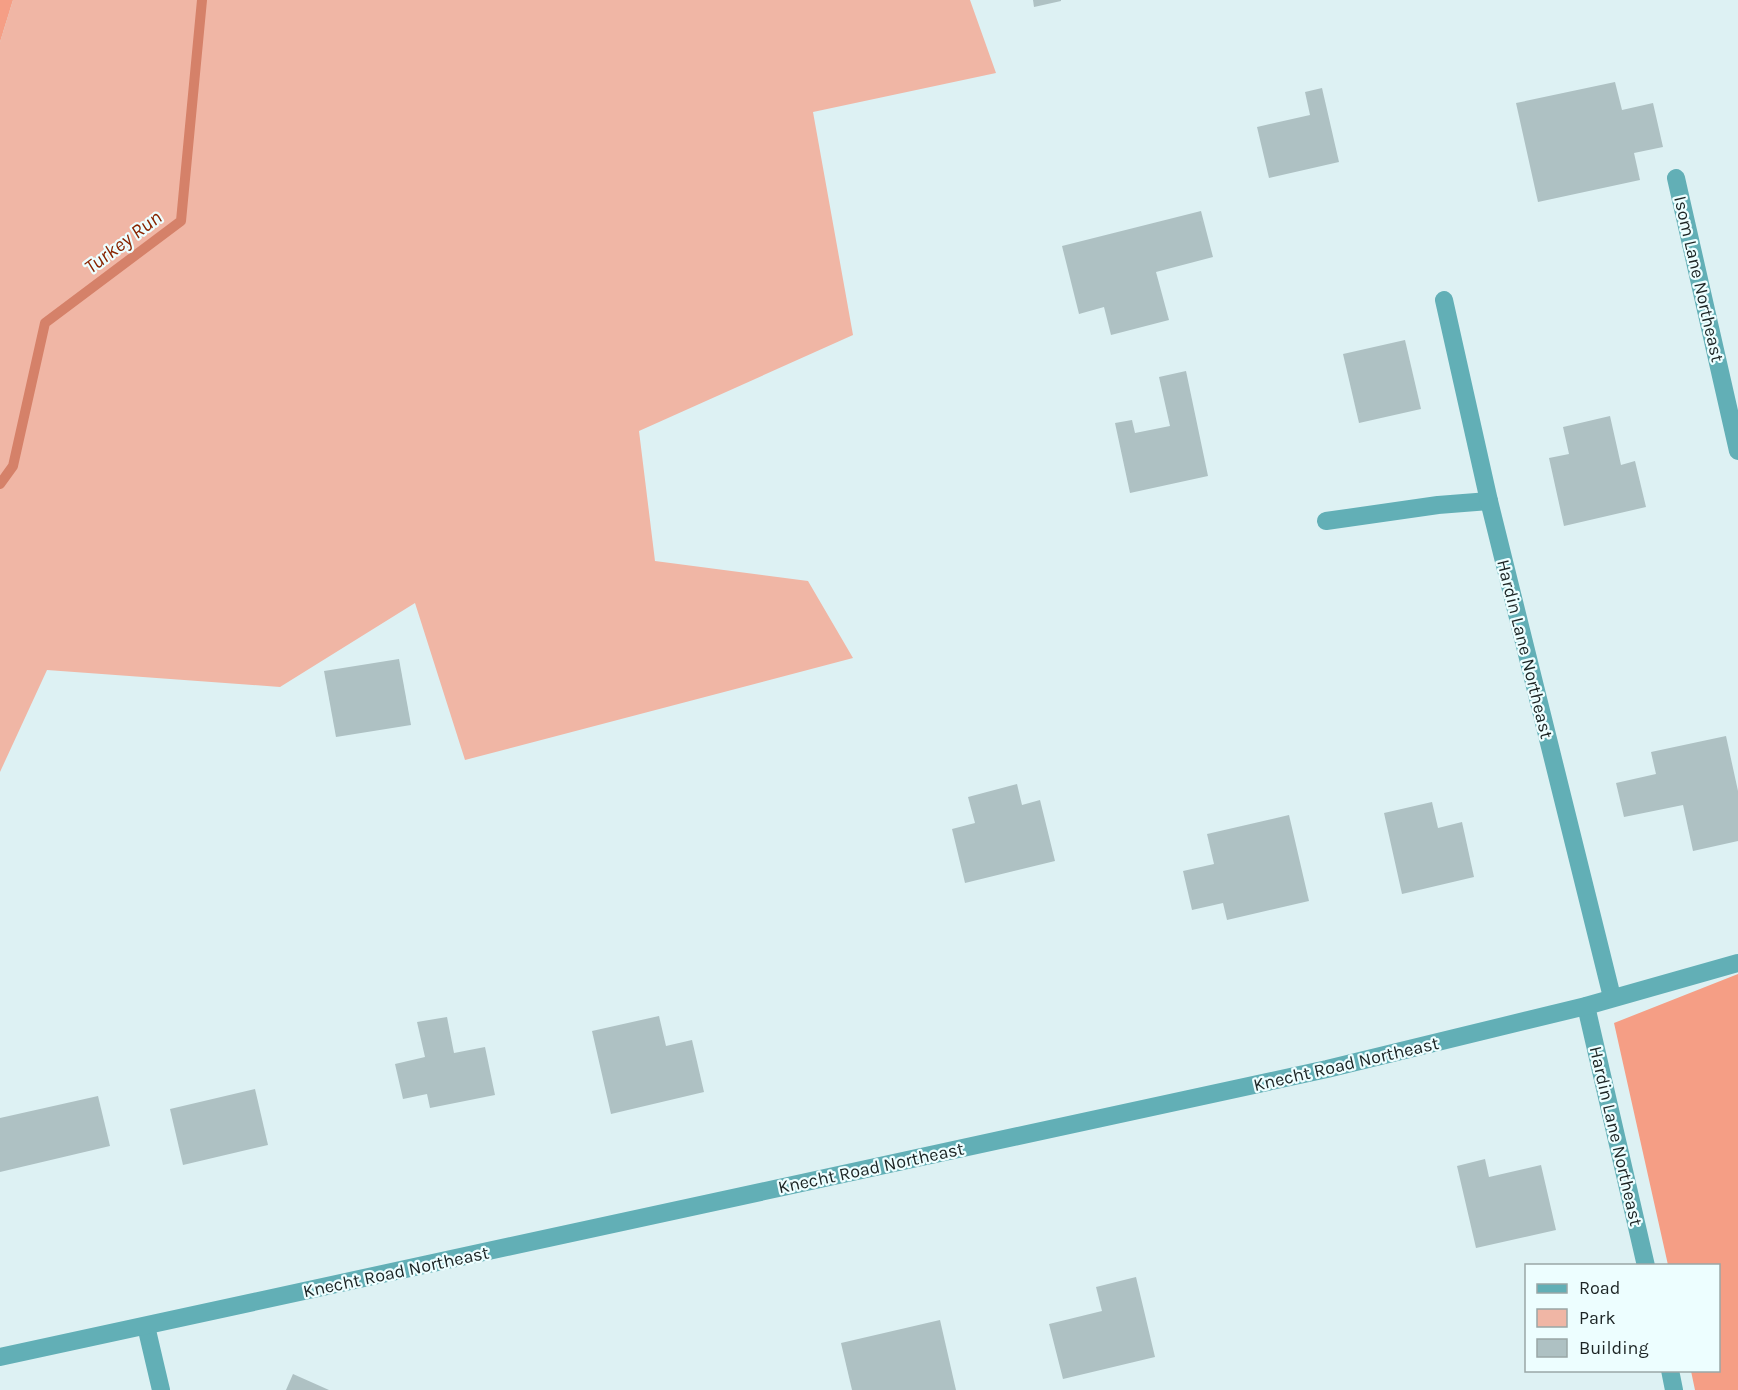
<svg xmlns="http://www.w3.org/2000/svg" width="1738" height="1390" font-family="Karla,sans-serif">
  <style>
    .green { fill: #f0b6a5 }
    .forest { fill: #f59e85 }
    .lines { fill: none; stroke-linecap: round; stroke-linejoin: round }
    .stream { stroke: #d58169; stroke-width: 10 }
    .building { fill: #aec1c3 }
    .lane { stroke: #62afb6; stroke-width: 18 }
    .street { stroke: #62afb6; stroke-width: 18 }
    .labels { text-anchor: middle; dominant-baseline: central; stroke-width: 4.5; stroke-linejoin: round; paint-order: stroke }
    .street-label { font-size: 18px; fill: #1c2424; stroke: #edfeff }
    .water-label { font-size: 20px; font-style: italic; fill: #882400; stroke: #edfeff }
  </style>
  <rect width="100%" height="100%" fill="#ddf1f3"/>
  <path class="green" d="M13,0H970L996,73L813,112L853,335L639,431L655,561L808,581L853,658L465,760L415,603L280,687L47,670L0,772V42Z"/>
  <g class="forest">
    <path d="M0,0H13L0,42Z"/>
    <path d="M1738,974V1390H1695L1691,1371L1718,1370V1266L1668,1265L1614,1023Z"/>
  </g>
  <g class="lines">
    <path class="stream" d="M0,484L13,466L45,323L181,221L202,0"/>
  </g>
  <g class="building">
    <path d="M1033,0H1061V1L1034,7Z"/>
    <path d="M1615,82L1622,110L1653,103L1663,147L1634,153L1640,180L1538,202L1516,103Z"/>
    <path d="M1322,88L1339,162L1269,178L1257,127L1310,115L1305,92Z"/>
    <path d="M1201,211L1213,257L1156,272L1169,320L1111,335L1104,307L1079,314L1062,246Z"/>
    <path d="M1405,340L1421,409L1359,423L1343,354Z"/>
    <path d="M1186,371L1208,476L1130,493L1115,423L1132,420L1135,433L1170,426L1159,377Z"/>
    <path d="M1610,416L1621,465L1635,461L1646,507L1564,526L1549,458L1569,454L1563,427Z"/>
    <path d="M399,659L411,725L336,737L324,671Z"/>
    <path d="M1726,736L1738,791V841L1693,851L1683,805L1624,817L1616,783L1656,774L1651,752Z"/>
    <path d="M1017,784L1022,805L1040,800L1055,861L965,883L952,829L975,823L968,797Z"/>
    <path d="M1432,802L1438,828L1462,822L1474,877L1402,894L1384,813Z"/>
    <path d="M1289,815L1309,901L1227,920L1223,903L1192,910L1183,871L1214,864L1207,834Z"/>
    <path d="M659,1016L666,1046L692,1040L704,1092L611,1114L592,1031Z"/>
    <path d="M447,1017L454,1053L485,1047L495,1095L430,1108L427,1094L403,1099L395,1064L425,1057L417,1022Z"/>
    <path d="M255,1089L268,1145L183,1165L170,1109Z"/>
    <path d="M98,1096L110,1146L0,1172V1118Z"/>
    <path d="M1485,1159L1489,1177L1541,1165L1556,1230L1476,1248L1457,1166Z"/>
    <path d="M1136,1277L1155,1357L1063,1379L1049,1324L1102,1311L1096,1287Z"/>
    <path d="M940,1320L956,1390H852L841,1343Z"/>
    <path d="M293,1374L329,1390H286Z"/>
  </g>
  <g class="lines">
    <path class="lane" d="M1326,521L1438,505L1489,501"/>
    <g class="street">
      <path d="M1676,178L1738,451"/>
      <path d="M1444,300L1489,501L1612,997"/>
      <path d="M1586,1006L1646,1266"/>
      <path d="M146,1326L161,1390"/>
      <path d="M0,1357L1327,1069L1586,1006L1738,963"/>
      <path d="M1670,1370L1674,1390"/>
    </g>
  </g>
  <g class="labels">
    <g class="street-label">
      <text transform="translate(1699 279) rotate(77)">Isom Lane Northeast</text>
      <text transform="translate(1525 649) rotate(76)">Hardin Lane Northeast</text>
      <text transform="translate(1346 1064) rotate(-13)">Knecht Road Northeast</text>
      <text transform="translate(1616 1136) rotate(77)">Hardin Lane Northeast</text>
      <text transform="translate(871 1168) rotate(-12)">Knecht Road Northeast</text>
      <text transform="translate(396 1272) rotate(-12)">Knecht Road Northeast</text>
    </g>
    <g class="water-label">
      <text transform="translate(123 242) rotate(-37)">Turkey Run</text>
    </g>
  </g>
  <rect x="1525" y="1264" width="195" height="108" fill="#edfeff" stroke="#99a7a7" stroke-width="1.5"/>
  <rect x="1537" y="1284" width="30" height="9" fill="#62afb6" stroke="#99a7a7" stroke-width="1.5"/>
  <text x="1579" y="1294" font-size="18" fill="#1c2424">Road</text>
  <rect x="1537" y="1309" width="30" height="18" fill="#f0b6a5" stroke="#99a7a7" stroke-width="1.5"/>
  <text x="1579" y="1324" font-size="18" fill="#1c2424">Park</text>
  <rect x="1537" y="1339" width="30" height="18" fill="#aec1c3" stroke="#99a7a7" stroke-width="1.5"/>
  <text x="1579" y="1354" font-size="18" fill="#1c2424">Building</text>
</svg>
